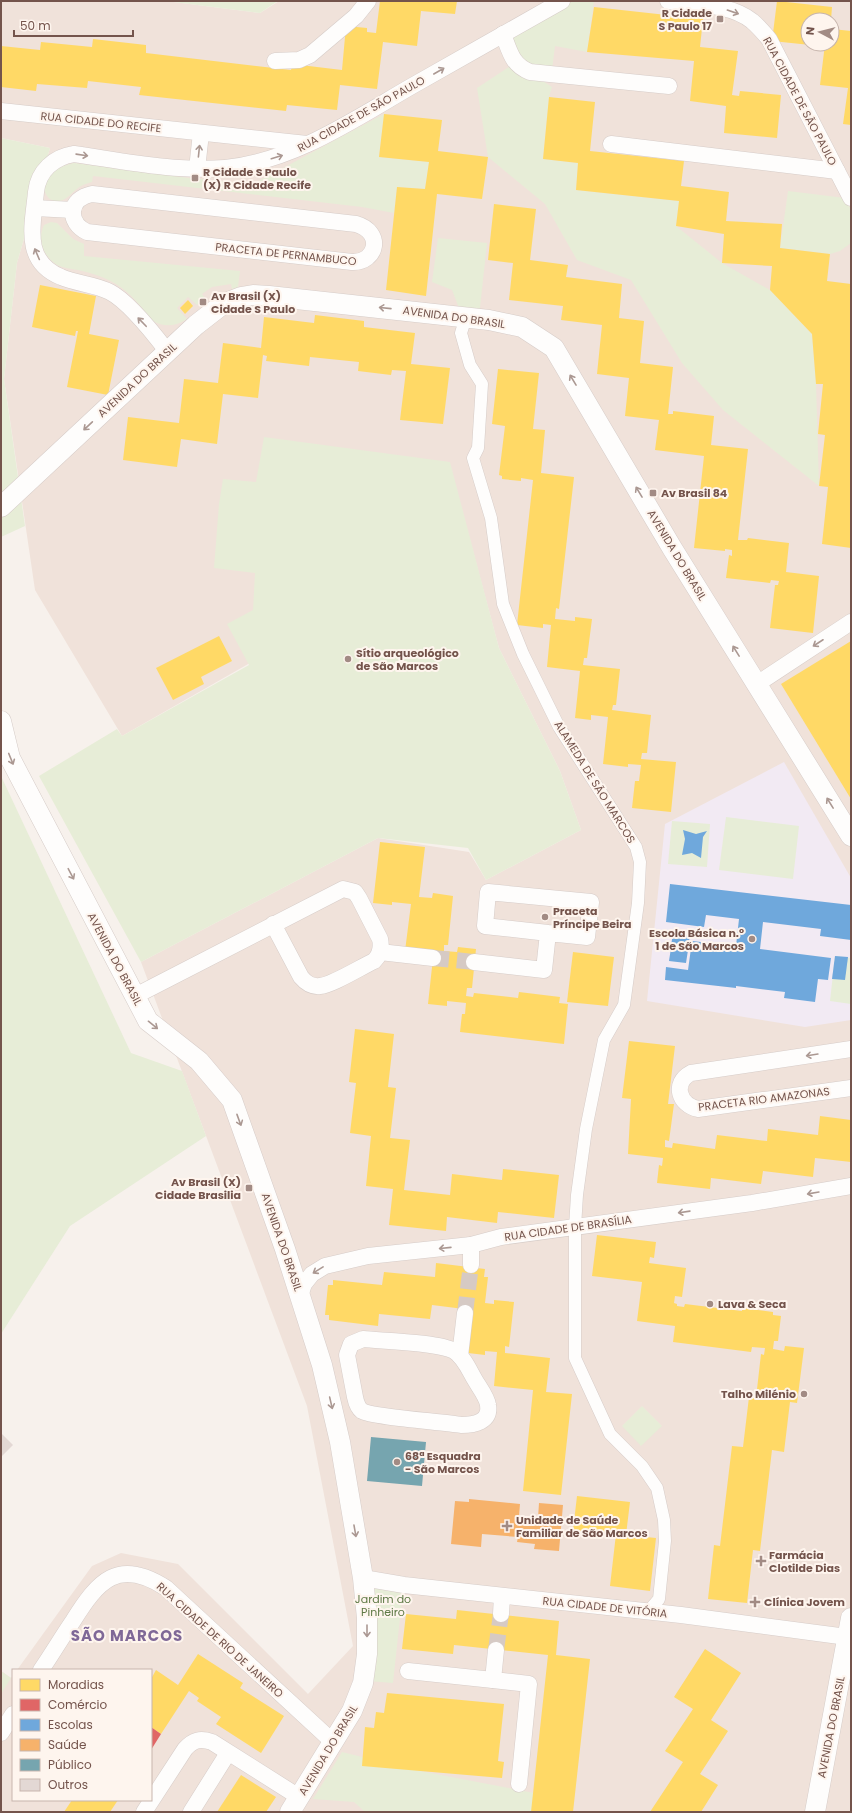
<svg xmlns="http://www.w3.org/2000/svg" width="852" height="1813" font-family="Poppins,sans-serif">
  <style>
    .residential { fill: #f0e2da; fill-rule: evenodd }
    .education { fill: #f2eaf3 }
    .green { fill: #e7edd7 }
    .homes { fill: #ffd966 }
    .shops { fill: #e06666 }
    .schools { fill: #6fa8dc }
    .health { fill: #f6b26b }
    .public { fill: #76a5af }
    .building { fill: #e3d8d4 }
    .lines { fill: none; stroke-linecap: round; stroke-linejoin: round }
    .minor-tunnel { stroke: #d6cac4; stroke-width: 16; stroke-dasharray: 16 8; stroke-linecap: butt }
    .pedestrian-casing { stroke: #d6ccc8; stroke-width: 13 }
    .minor-casing { stroke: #d6ccc8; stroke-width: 17 }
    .tertiary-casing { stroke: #d6ccc8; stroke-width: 21 }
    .pedestrian { stroke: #fefdfc; stroke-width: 12 }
    .minor { stroke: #fefdfc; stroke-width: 16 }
    .tertiary { stroke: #fefdfc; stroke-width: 20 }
    .oneway { stroke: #ab9892 }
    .poi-dot { fill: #a28b84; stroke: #fef5ee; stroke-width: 1.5 }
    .labels { text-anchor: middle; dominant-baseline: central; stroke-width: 4; stroke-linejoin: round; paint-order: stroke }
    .poi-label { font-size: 11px; font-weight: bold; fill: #74544c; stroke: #fef5ee; text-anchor: start }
    .street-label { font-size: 11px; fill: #74544c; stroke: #fef5ee }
    .park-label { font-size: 11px; fill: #5e7945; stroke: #fef5ee }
    .district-label { font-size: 15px; font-weight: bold; letter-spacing: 1px; fill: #7f6897; stroke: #fef5ee }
  </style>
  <rect width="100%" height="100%" fill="#f7f1ec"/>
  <path class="residential" d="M1,1H166L260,13L279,1H851V1812H1V1671L11,1678L13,1675V1800H151V1670H17L92,1566L121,1553L178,1564L308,1694L353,1646L307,1406L141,962L378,838L469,852L486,880L581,830L560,771L499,648L449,462L299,635L122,736L35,590L4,379L17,263L50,148L1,138ZM808,20H832V44H808Z"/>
  <path class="education" d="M784,762L851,878V1020L805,1027L647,1001L665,824Z"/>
  <g class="green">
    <path d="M166,1H278L260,13Z"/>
    <path d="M573,1H594L587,52L555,46L552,70L528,67L509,36Z"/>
    <path d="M515,63L552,87L549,97L543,159L578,163L576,190L679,201L676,226L722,263L770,290L812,334L816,384L819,486L723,410L682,363L631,280L577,260L545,204L488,157L477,88Z"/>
    <path d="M384,114L379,157L429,162L425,189L397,187L394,213L362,207L93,176L92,182C89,183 84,184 81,186C74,190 68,199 60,201C47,204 40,188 47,177C52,169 65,165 74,163L189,178L253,184Z"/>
    <path d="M1,138L50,148L17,263L4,379L25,526L1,537Z"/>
    <path d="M788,191L845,198L851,210V243L840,251L830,254L780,248Z"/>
    <path d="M51,222L57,223L73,239L84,244V256L240,271L238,287L232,289L231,284L212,287L202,294L205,298L197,305L188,297L177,308L187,319C176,326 165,328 153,321C142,308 131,293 116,284C104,277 92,273 78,270C71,269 64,268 57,265C43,256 37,240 44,225Z"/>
    <path d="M438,238L487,243L479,317L462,316L452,290L432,282Z"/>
    <path d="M264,437L450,462L499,648L560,771L581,830L486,880L468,848L378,838L141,962L39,776L117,729L122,736L249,665L227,624L253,610L255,573L214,568L219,504L223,479L256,482Z"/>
    <path d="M1,776L131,1053L182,1071L206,1136L70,1226L1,1334Z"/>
    <path d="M726,817L799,826L793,879L719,870Z"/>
    <path d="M672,821L710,824L707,867L668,864Z"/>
    <path d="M835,956L851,958V1004L830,1001Z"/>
    <path d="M642,1406L662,1426L641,1446L622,1426Z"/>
    <path d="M364,1584L403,1590L393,1683L368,1681Z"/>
    <path d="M1,1671L11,1678L1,1694Z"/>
    <path d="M342,1752L415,1770L534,1793L544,1812H365L354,1802L313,1799Z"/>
  </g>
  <g class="homes">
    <path d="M380,1H457L455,14L421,11L417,46L383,42L377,89L340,85L337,110L287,105L286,111L139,95L141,87L88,81L87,88L37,84L36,91L1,87V46L40,50L41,42L92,47L93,39L146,45V53L291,70L292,64L342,70L346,26L367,28V32L376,33Z"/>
    <path d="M777,1L832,7L831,20H808V44H820V46L772,41Z"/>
    <path d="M594,7L703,19L700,47L738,51L732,95L739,96L740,91L781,95L777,138L724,133L726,106L690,101L694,61L587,52Z"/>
    <path d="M832,29L851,31V125L843,124L848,88L820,85L825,44H832Z"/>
    <path d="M549,97L595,102L590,151L684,161L681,186L729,192L726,221L782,224L780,248L830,254L827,281L851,284V548L822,544L828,487L819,486L825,435L818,434L823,384H816L812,334L770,290L772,266L722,263L724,234L676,226L679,201L576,190L578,163L543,159Z"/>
    <path d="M384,114L442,120L438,151L488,157L482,199L437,194L426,296L386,290L397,187L425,189L429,162L379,157Z"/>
    <path d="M494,204L536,209L530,260L568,265L566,277L622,284L619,318L644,321L640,363L673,367L668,414H673V411L714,416L711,445L748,449L738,540H747L748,538L789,543L786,572L819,576L813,633L770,628L775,585H778L779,581L771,580L770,583L726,578L729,555L732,556V550L725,549V551L694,548L704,456L655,450L659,420L625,416L629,378L597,374L602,325L561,320L563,306L509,300L513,263L488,260Z"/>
    <path d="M40,285L96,296L89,334L119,340L108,395L67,387L78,331H76L75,336L32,327Z"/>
    <path d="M188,300L193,306L185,314L180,308Z"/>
    <path d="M315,315L364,321V327L415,333L411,364L450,368L443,424L400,420L406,371L392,370L391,375L358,371L359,362L310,357L309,366L266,361L267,356L263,355L258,398L223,394L217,444L181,439L177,467L123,460L128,417L179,423L184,379L218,383L223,343L261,348L264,317L314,323Z"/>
    <path d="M498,369L539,373L533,429L545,430L541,473L574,477L559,609L556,608L555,619L575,621V617L592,619L587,658H584L583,665L620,669L616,705H613L612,710L651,715L647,753H642L641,759L676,762L671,812L632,808L635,781H639L641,765L628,764V767L603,764L608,717L591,715V720L575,718L580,671L547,667L551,625L543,624V628L517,625L533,480L521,478V481L502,479V476L499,475L505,426L492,424Z"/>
    <path d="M219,636L232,661L201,677L204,684L173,700L156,668Z"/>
    <path d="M851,641V799L781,684Z"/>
    <path d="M380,842L425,847L419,897L432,898L433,893L453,896L448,945H444V951L457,952L458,947L476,949L472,988H467L466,996L473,997L474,993L518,998L519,992L560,997L559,1003L568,1004L564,1044L460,1032L462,1014H465L466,1003L447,1001V1006L428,1004L433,958L405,951L411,904L392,902V905L373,903Z"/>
    <path d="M573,952L614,957L608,1006L567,1002Z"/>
    <path d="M355,1029L394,1034L388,1087L396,1088L390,1138L410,1140L404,1190L450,1195L452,1174L502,1180L503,1169L559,1175L554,1218L498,1212L497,1223L447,1217L446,1231L389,1225L393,1189L366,1186L371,1136L350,1133L356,1083L349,1082Z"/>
    <path d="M629,1041L675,1046L668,1104H674L669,1141L665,1140V1147L672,1148L673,1143L715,1149L717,1135L767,1141L768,1129L818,1135L820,1116L851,1120V1162L815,1158L813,1177L763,1171L761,1184L711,1178L710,1189L657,1183L659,1165L662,1166L663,1158L628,1154L631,1099L622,1098Z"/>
    <path d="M597,1235L656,1242L654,1258L650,1257L649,1263L686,1268L682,1297L675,1296L674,1303L677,1304V1306L684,1307L685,1304L742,1311V1308L773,1312V1315L781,1316L778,1341H774L773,1349L784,1351L785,1346L804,1348L797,1403L790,1402L784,1452L772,1450L760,1551L753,1550L747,1603L708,1599L714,1545L720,1546L732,1446L743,1447L749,1397L756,1398L761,1354L764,1355L765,1348L752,1347L751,1352L673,1342L675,1326L637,1321L642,1282L592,1276Z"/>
    <path d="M436,1263L485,1269L484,1277H488L485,1303L494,1304V1300L514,1302L509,1347L505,1346V1353L550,1358L546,1392L572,1394L561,1495L523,1491L533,1390L494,1386L497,1352L485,1351V1355L468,1353L472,1310L432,1305L430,1319L379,1314L378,1326L329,1320V1315H325L328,1285H333V1280L382,1285L384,1272L435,1277Z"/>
    <path d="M577,1496L630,1502L626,1535L656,1538L650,1591L610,1586L616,1534L573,1530Z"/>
    <path d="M457,1610L559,1621L556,1655L590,1659L573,1812H531L548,1655L454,1645L453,1654L402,1649L406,1614L456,1619Z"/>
    <path d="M705,1649L741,1673L711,1720L728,1731L700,1774L718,1785L701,1812H650L683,1762L665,1751L693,1709L674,1697Z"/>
    <path d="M198,1654L243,1683L240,1688L284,1716L261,1753L216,1724L221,1717L197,1701L199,1698L189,1691L161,1734L151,1727V1679L156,1670L178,1685Z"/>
    <path d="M387,1693L504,1704L498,1761L504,1762L502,1778L362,1766L365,1727L374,1728L376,1712L384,1713Z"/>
    <path d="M241,1775L276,1797L266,1812H217Z"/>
    <path d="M72,1800H118L110,1812H64Z"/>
  </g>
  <path class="shops" d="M151,1727L161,1734L151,1750Z"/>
  <g class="schools">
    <path d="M683,830L696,834L707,831L703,837L701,858L692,853L682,855L685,839Z"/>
    <path d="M670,884L851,905V940L820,936L821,929L763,922L760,949L831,958L828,980L818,979L815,1002L784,998L785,992L736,986V988L665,980L666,967L688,970L692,941L736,946L739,919L706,915L704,927L666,922Z"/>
    <path d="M673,933L690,935L688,948L671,946Z"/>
    <path d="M671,948L688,950L686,963L669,961Z"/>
    <path d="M835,956L848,957L845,980L832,979Z"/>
  </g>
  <path class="health" d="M469,1499L520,1504L519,1516L538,1518L539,1503L563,1505L559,1551L534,1549L535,1544L517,1542L518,1537L482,1534L481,1547L451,1544L455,1501L469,1502Z"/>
  <path class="public" d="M371,1437L426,1442L422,1486L367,1481Z"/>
  <path class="building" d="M1,1433L13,1445L1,1457Z"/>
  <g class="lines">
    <g class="minor-tunnel">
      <path d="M433,958L474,962"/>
      <path d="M465,1313L471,1265"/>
      <path d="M496,1650L501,1614"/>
    </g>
    <g class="pedestrian-casing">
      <path id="pedestrian" d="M466,317L461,333L470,365L482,384L478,448L473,458L491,518L503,604L523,654L559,727L636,847L640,862L638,903L624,1005L604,1040L586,1129L577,1195L575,1227V1358L610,1434L642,1466L657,1488L664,1520L665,1541L659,1599L648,1612"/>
    </g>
    <g class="minor-casing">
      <g id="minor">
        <path d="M668,1C695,5 729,3 752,21C758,26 764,33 769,39L851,198"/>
        <path d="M503,34C510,52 512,65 530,72L669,86"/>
        <path d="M275,61L299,60L310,55L356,16L368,1"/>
        <path d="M1,111L307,144"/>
        <path d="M611,144L837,171"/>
        <path d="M197,169L201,133"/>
        <path d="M92,194L356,224C384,232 377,263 352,262L87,232C67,222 68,199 92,194Z"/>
        <path d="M35,208L73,210"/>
        <path d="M167,351C154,334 129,302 110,292C95,284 77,284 61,277C22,261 33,224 36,192C38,171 54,157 74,154C123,161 175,172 225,168C294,161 353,120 412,86C462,58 512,29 562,1"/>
        <path d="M757,684L851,622"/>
        <path d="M380,952L433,958"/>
        <path d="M474,962L544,970L548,933L587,937L591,902L488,892L485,926L548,933"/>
        <path d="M135,996L343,889L355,892L359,898L380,939C382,948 380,955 374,961C361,967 332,985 320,986C311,987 306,983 301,977L273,924"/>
        <path d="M851,1049L691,1073C672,1083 679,1105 698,1109L851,1088"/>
        <path d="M471,1245V1265"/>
        <path d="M300,1296L304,1284L312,1274L325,1266L368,1256L471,1245L501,1237L752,1203L851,1186"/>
        <path d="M363,1339C382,1341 439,1342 454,1351C464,1357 469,1370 475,1380C479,1387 487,1397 488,1405C491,1422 474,1425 461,1425C445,1422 372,1417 362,1411C358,1408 356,1402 355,1397L347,1355L351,1344Z"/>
        <path d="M460,1356L465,1313"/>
        <path d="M363,1578L404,1585L681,1615L847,1637"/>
        <path d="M501,1614L502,1596"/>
        <path d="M496,1650L493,1680L529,1684L519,1784"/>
        <path d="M41,1670C52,1654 62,1637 73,1621C98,1581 118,1557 166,1588L333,1742"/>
        <path d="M408,1671L493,1680"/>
        <path d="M1,1733L13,1714"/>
        <path d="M144,1812L185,1749C193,1740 200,1738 212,1742L299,1797"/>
        <path d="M191,1812L228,1753"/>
      </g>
    </g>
    <g class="tertiary-casing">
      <g id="tertiary">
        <path d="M1,507L196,325L223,304L241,297L253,295L269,296L489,320L522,327L554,348L672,548L851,836"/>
        <path d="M1,721L10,758L148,1021L199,1061L232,1100L285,1249L322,1365L340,1442L363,1578L367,1618V1654L363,1683L352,1711L290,1812"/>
        <path d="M815,1812L851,1618"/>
      </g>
    </g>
    <use href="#pedestrian" class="pedestrian"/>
    <use href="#minor" class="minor"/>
    <use href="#tertiary" class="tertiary"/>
  </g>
  <defs><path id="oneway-shaft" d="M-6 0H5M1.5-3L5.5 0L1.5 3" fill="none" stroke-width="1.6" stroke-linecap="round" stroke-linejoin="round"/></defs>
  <g class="oneway">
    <use href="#oneway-shaft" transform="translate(733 12) rotate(19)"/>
    <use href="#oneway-shaft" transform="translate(439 71) rotate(-30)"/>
    <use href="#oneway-shaft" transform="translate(199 151) rotate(-84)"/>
    <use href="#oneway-shaft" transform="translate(82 155) rotate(8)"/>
    <use href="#oneway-shaft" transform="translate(277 157) rotate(-17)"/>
    <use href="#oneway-shaft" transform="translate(37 254) rotate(-113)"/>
    <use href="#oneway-shaft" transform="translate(385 308) rotate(-174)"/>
    <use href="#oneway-shaft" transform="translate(142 322) rotate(-134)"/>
    <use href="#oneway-shaft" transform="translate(573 380) rotate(-121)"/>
    <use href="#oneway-shaft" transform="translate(88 426) rotate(137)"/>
    <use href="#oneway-shaft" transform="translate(639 492) rotate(-121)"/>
    <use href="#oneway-shaft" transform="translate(818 643) rotate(147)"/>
    <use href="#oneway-shaft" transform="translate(736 651) rotate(-122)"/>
    <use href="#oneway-shaft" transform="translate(11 759) rotate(68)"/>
    <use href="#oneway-shaft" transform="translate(830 803) rotate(-122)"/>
    <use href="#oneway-shaft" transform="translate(71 874) rotate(62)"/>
    <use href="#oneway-shaft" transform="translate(153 1025) rotate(39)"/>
    <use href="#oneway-shaft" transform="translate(812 1055) rotate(171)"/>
    <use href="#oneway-shaft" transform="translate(239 1120) rotate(70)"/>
    <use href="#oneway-shaft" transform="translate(813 1193) rotate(170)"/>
    <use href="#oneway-shaft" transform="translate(684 1212) rotate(172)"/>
    <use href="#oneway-shaft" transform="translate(445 1248) rotate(174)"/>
    <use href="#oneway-shaft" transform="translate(318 1270) rotate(148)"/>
    <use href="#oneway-shaft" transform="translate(331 1403) rotate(77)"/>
    <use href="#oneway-shaft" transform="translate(355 1531) rotate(80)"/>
    <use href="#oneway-shaft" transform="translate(367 1631) rotate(90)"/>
  </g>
  <g class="poi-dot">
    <rect x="716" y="15" width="8" height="8" rx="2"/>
    <rect x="191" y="174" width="8" height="8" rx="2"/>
    <rect x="199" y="298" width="8" height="8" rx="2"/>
    <rect x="649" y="489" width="8" height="8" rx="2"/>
    <circle cx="348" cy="659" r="4"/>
    <circle cx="545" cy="917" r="4"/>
    <circle cx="752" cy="939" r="4"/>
    <rect x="245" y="1184" width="8" height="8" rx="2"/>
    <circle cx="710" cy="1304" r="4"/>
    <circle cx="804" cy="1394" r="4"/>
    <circle cx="397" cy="1462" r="4"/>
    <path d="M505 1520h4v4h4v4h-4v4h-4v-4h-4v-4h4z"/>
    <path d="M759 1555h4v4h4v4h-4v4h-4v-4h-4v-4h4z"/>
    <path d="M753 1596h4v4h4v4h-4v4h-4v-4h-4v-4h4z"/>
  </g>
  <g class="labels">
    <g class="poi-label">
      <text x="712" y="13" text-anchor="end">R Cidade<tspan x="712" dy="13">S Paulo 17</tspan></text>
      <text x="203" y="172">R Cidade S Paulo<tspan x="203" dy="13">(X) R Cidade Recife</tspan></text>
      <text x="211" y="296">Av Brasil (X)<tspan x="211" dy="13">Cidade S Paulo</tspan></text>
      <text x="661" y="493">Av Brasil 84</text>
      <text x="356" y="653">Sítio arqueológico<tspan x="356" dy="13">de São Marcos</tspan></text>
      <text x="553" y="911">Praceta<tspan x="553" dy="13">Príncipe Beira</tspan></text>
      <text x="744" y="933" text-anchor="end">Escola Básica n.º<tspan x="744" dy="13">1 de São Marcos</tspan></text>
      <text x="241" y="1182" text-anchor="end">Av Brasil (X)<tspan x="241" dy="13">Cidade Brasilia</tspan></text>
      <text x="718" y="1304">Lava &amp; Seca</text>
      <text x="796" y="1394" text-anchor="end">Talho Milénio</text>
      <text x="405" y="1456">68ª Esquadra<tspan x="405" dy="13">- São Marcos</tspan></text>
      <text x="516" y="1520">Unidade de Saúde<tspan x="516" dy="13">Familiar de São Marcos</tspan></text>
      <text x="769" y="1555">Farmácia<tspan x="769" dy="13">Clotilde Dias</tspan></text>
      <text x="764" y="1602">Clínica Jovem</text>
    </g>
    <g class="street-label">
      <text transform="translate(800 101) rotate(62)">RUA CIDADE DE SÃO PAULO</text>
      <text transform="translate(361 114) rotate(-29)">RUA CIDADE DE SÃO PAULO</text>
      <text transform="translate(101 122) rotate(6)">RUA CIDADE DO RECIFE</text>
      <text transform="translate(286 254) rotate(6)">PRACETA DE PERNAMBUCO</text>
      <text transform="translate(454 317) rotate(8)">AVENIDA DO BRASIL</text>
      <text transform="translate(137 380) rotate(-43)">AVENIDA DO BRASIL</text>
      <text transform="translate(677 555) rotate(59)">AVENIDA DO BRASIL</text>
      <text transform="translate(595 782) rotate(58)">ALAMEDA DE SÃO MARCOS</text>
      <text transform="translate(115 959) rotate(62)">AVENIDA DO BRASIL</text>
      <text transform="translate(764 1099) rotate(-7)">PRACETA RIO AMAZONAS</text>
      <text transform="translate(568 1228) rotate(-8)">RUA CIDADE DE BRASÍLIA</text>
      <text transform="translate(282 1242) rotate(71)">AVENIDA DO BRASIL</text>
      <text transform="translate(605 1607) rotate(6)">RUA CIDADE DE VITÓRIA</text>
      <text transform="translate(220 1640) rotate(42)">RUA CIDADE DE RIO DE JANEIRO</text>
      <text transform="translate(831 1727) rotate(-79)">AVENIDA DO BRASIL</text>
      <text transform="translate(328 1750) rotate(-59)">AVENIDA DO BRASIL</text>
    </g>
    <g class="park-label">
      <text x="383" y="1599">Jardim do<tspan x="383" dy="13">Pinheiro</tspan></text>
    </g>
    <g class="district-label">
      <text x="127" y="1635">SÃO MARCOS</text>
    </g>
  </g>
  <rect width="852" height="1813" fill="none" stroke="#74544c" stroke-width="4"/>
  <rect x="12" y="1669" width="140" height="132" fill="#fef5ee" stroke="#c7b5ad"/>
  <rect x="20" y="1679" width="20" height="12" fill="#ffd966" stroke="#c7b5ad"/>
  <text x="48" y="1689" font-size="12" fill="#74544c">Moradias</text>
  <rect x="20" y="1699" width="20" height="12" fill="#e06666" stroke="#c7b5ad"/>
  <text x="48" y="1709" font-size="12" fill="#74544c">Comércio</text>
  <rect x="20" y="1719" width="20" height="12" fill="#6fa8dc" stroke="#c7b5ad"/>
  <text x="48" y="1729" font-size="12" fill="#74544c">Escolas</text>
  <rect x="20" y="1739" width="20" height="12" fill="#f6b26b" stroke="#c7b5ad"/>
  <text x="48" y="1749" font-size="12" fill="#74544c">Saúde</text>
  <rect x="20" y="1759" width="20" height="12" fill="#76a5af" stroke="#c7b5ad"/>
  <text x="48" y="1769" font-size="12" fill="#74544c">Público</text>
  <rect x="20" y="1779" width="20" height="12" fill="#e3d8d4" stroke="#c7b5ad"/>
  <text x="48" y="1789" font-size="12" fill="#74544c">Outros</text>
  <g transform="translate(820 32) rotate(277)"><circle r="19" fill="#fef5ee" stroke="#c7b5ad"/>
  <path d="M0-3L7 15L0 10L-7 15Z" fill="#a28b84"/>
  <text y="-6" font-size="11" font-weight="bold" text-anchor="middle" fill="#74544c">N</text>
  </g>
  <path d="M14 30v6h119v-6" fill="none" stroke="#74544c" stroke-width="2"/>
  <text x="20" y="30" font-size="12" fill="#74544c" stroke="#fef5ee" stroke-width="3" paint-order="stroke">50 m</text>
</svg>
